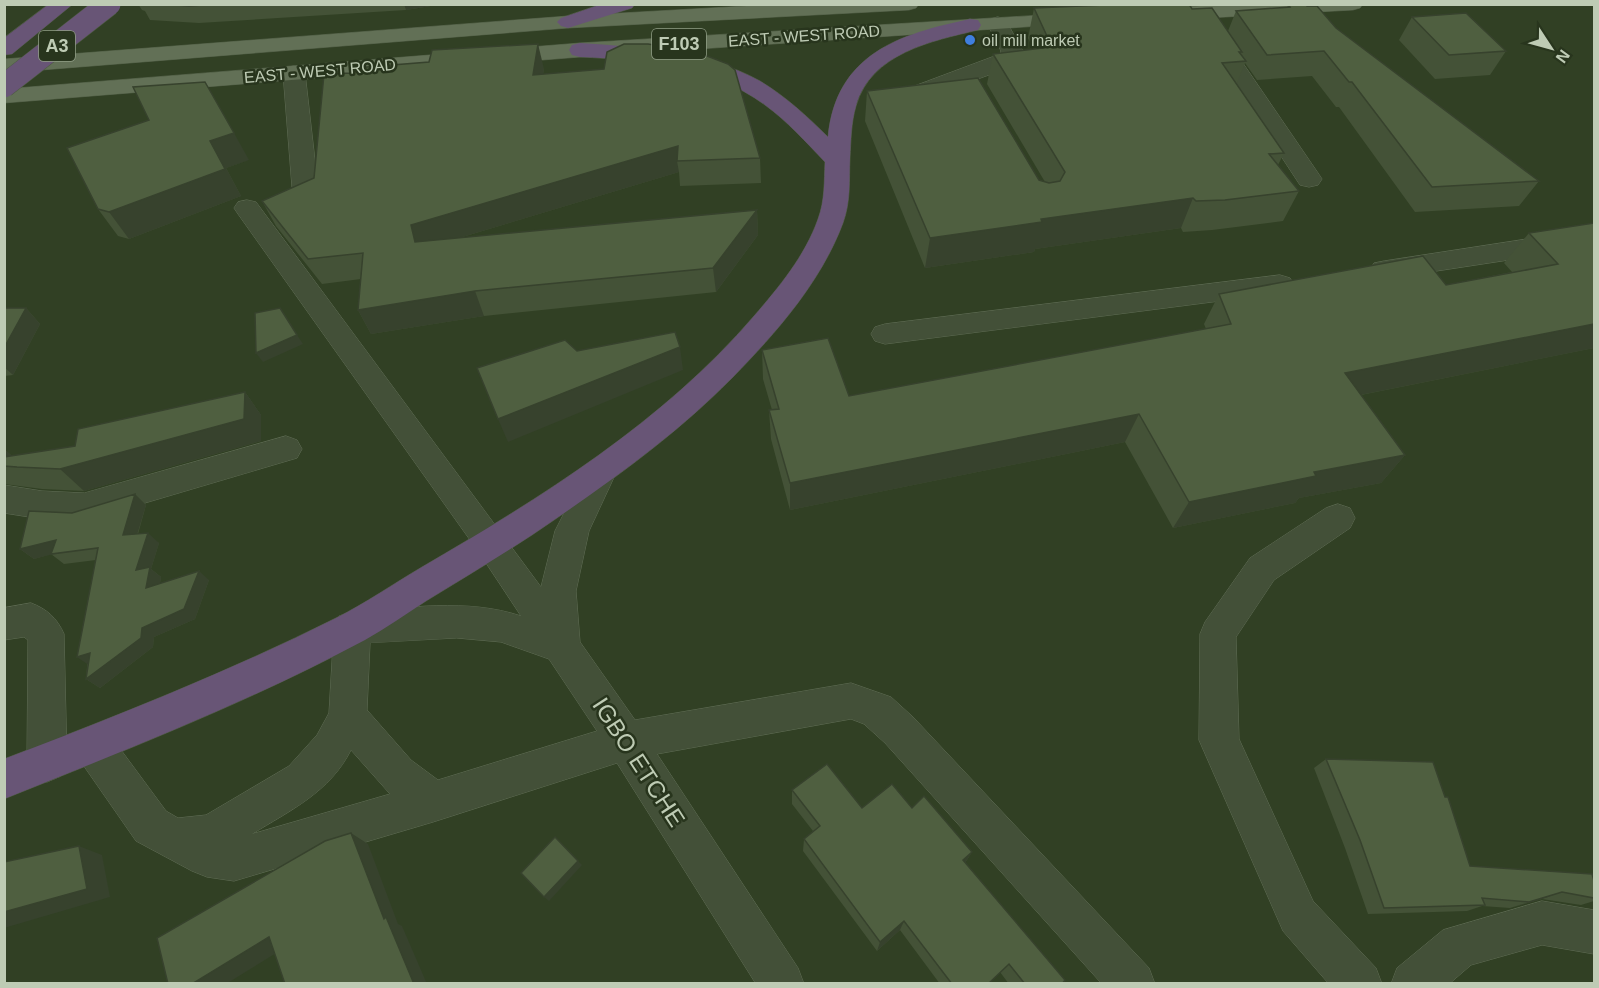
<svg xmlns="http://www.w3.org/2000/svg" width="1599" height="988" font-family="Arial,sans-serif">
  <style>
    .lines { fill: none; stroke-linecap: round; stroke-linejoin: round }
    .minor-casing { stroke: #616e56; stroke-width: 1 }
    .major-casing { stroke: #4f5c44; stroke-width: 1 }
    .highway-casing { stroke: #4e5b43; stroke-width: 1 }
    .minor { fill: #435038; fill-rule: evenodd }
    .major { fill: #627056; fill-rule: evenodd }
    .highway { fill: #685576; fill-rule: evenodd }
    .highway-bridge-casing { stroke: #4e5b43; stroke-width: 24; stroke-linecap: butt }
    .highway-bridge { stroke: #685576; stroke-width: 23 }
    .wall { fill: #445237 }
    .shaded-wall { fill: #37422d }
    .building { fill: #4f5f40; stroke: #37422d; stroke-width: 1.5 }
    .shop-dot { fill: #3f7fe0; stroke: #28351d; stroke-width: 2 }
    .labels { text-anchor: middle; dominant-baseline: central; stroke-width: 5; stroke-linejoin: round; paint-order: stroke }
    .far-street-label { font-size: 16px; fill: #becbb4; stroke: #28351d }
    .far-poi-label { font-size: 16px; fill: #becbb4; stroke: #28351d; text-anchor: start }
    .shield { fill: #28351d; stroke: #919e87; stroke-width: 1.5 }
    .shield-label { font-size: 18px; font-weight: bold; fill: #becbb4 }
    .near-street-label { font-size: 24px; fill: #becbb4; stroke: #28351d }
  </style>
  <rect width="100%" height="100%" fill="#314024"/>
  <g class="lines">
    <g class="minor-casing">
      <g id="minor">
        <path d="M998,17L1005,19L1023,51L1018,62L1011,67L925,98L917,100L909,98L906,93L909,88L1000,54L1001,51L987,23L991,19Z"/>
        <path d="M1215,33L1223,34L1318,173L1322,179L1318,185L1309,187L1300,185L1204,39L1207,34Z"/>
        <path d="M294,66L302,68L305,73L318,187L314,193L305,195L296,193L292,187L283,73L286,68Z"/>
        <path d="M247,200L256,202L541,587L555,531L589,464L600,460L611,464L616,473L589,531L576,591L580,642L635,720L851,683L891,697L913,717L1149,968L1155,984H1102L885,743L864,724L851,719L657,754L798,968L804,984H756L617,763L433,822L234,881L207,877L192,871L136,841L79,759L73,745L79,731L93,726L107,731L166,811L178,818L206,815L289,766L317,735L329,713L334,628L339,616L352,612C407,608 467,598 521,616L480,554L238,214L234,208L238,202ZM457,638L501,642L549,659L597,731L438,780L411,760L367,710L370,643ZM351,750L390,794L252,834C291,810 330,792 351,750Z"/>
        <path d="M1594,229V247L1384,279L1374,277L1370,270L1374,263L1384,261Z"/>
        <path d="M1280,275L1290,278L1294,285L1290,292L885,344L875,341L871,334L875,327L885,324Z"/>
        <path d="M286,436L297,440L302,449L297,458L84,521L42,519L4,513V485L42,491L84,493Z"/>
        <path d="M1338,504L1350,508L1355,518L1350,528L1274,580L1236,637L1239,739L1313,901L1376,968L1382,984H1329L1283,931L1199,740L1200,634L1205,622L1250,558L1326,508Z"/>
        <path d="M31,603C47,609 57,618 64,634L67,762L61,776L47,782L33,776L27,762L28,640L24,637L4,640V608Z"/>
        <path d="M1542,901L1594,910V954L1542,945L1471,965L1449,984H1391L1397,968L1443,930Z"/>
      </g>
    </g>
    <g class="major-casing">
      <g id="major">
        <path d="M781,4H919L916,8L909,10L568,28L4,73V59L568,16Z"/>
        <path d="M1229,4H1363L1360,8L1353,10L1170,20L1163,18L1160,14L1163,10L1170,8Z"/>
        <path d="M1077,13L1084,15L1088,19L1084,23L580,57L4,103V89L580,43Z"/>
      </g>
    </g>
    <g class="highway-casing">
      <g id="highway">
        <path d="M49,4H73L12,54L4,55V38Z"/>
        <path d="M602,4H635L632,8L568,28L561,26L557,22L561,18Z"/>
        <path d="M970,19L978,20L981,25L978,30C932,41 871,53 856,106C851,123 851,141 850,158C849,181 851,201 843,223C821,282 776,333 733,377C673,438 603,487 532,535C497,558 462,579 426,601C406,614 386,628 365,640C249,702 126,750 4,799V759C117,716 228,672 336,618C366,603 393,584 422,567C542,497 663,422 754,316C779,287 805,256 818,219C825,200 824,182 825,162C806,142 787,121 765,105C710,65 645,60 580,57L572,55L569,50L572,45L580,43C640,47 706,51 760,81C785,96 807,116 828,137C836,54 899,34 970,19Z"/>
      </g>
    </g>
    <use href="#minor" class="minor"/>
    <use href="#major" class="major"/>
    <use href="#highway" class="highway"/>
    <g class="highway-bridge-casing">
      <path id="highway-bridge" d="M4,86L109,4"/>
    </g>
    <use href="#highway-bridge" class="highway-bridge"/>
  </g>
  <g class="wall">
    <path d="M138,4H443L406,10L199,23L150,20L145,11L142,10Z"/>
    <path d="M1288,4L1336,28L1539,181L1519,206L1415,212L1339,107H1336L1312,76L1257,80L1245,63L1236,85L1284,153L1278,165L1299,191L1283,221L1212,230L1183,232L1181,228L1035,249L1034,252L925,268L865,121L867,91L1039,180L1045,182L987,84L993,54L1033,49L1028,38L1034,8L1192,9L1228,31L1236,11L1287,8Z"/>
    <path d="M1412,17L1506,51L1490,75L1435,79L1399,40Z"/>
    <path d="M544,69L543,74L760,158L761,183L680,186L679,172L459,238L757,210L758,235L716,292L484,316L371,334L358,310L361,279L322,284L276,226L262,201L314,178L354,73Z"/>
    <path d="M249,160L226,168L241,196L129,239L118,236L98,209Z"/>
    <path d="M1594,223V348L1361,395L1405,455L1381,483L1299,498L1295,503L1173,528L1125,442L790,510L771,439L769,410H772L763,379L762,350L849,396L1206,329L1204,324L1219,294L1446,285L1512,272L1504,263L1529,233Z"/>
    <path d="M4,308H26L40,324L13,375L4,376Z"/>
    <path d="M245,392L261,415V441L84,491L42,489L4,484V449L12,456L75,446Z"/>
    <path d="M135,494L146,505L138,534L159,543L151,569L161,577L160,583L209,580L195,619L154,637L153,647L100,688L86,679L96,560L64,564L51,554L34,559L20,549Z"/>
    <path d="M1326,759L1470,866L1594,881V901L1581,905L1542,899L1510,908L1482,906L1467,911L1368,914L1345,848L1314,768Z"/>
    <path d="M792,790L862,808H912L972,852L965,863L1062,984H1009L1000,972L988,984H940L900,930L877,951L803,851L804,839L813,831L792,804Z"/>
  </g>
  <g class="shaded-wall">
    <path d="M404,4H443L406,10Z"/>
    <path d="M538,44L544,69L539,99L533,75Z"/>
    <path d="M234,133L249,160L226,168L241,196L129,239L109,212L210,141Z"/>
    <path d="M678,146L677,161L679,172L422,249L415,242L411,225Z"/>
    <path d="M1193,198L1181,228L1035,249L1034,252L925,268L930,238L1041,219Z"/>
    <path d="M757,210L758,235L716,292L713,268Z"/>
    <path d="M475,291L484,316L371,334L358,310Z"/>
    <path d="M26,308L40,324L13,375L4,367V348Z"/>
    <path d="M1594,324V348L1325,402L1345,373Z"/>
    <path d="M297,335L303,344L263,362L256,353Z"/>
    <path d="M680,347L683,370L508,442L498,419Z"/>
    <path d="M245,392L261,415V441L84,491L60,469Z"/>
    <path d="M1139,414L1125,442L790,510V483Z"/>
    <path d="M4,449L25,467L4,466Z"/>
    <path d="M1405,455L1381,483L1299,498L1295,503L1173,528L1189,502L1314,472Z"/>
    <path d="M135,494L146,505L134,545L123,535Z"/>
    <path d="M148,533L159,543L151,569L161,577L158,597L146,588L136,570Z"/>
    <path d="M56,540L69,550L34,559L20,549Z"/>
    <path d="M199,571L209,580L195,619L154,637L153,647L100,688L86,679L142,628Z"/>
    <path d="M90,653V666L77,657Z"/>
    <path d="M351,833L368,844L398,924L402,926L427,984H414L384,919Z"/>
    <path d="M79,846L102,855L110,897L4,928V912Z"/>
    <path d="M972,852L965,863L963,860Z"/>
    <path d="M578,861L582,865L549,901L544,897Z"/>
    <path d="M1562,892L1542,899L1510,908L1529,902Z"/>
    <path d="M904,921L900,930L877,951L880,942Z"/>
    <path d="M269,937L289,945L226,984H192Z"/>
  </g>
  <g class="building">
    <path d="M164,4H216L189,6Z"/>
    <path d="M1129,4H1189L1192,9L1212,8L1242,52H1239L1246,61L1222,63L1284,153L1269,154L1299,191L1225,200L1196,201L1193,198L1041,219L1042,222L930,238L867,91L978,78L1039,180L1049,183L1060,181L1065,172L993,54L1052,47L1034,8Z"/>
    <path d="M1288,4H1305L1307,6H1317L1336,28L1539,181L1432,187L1352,82H1349L1324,51L1267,55L1236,11L1290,7Z"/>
    <path d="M1466,13L1506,51L1449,55L1412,17Z"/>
    <path d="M538,44L533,75L604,69L607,52L624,44H648L694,51L728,64L735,70L760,158L677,161L678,146L411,225L415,242L757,210L713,268L475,291L358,310L363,253L308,259L262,201L314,178L324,74L354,73L355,68L429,62L432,50Z"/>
    <path d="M205,82L234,133L210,141L225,169L109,212L98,209L67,148L149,120L133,87Z"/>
    <path d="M1594,223V324L1345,373L1405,455L1314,472L1316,476L1189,502L1139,414L790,483L769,410L779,409L762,350L828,338L849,396L1231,324L1219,294L1423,256L1446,285L1558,264L1529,233Z"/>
    <path d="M4,308H26L4,348Z"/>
    <path d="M280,308L297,335L256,353L255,313Z"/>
    <path d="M675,332L680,347L498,419L477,368L565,340L577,351Z"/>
    <path d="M245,392L244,419L60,469L17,467L4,466V457L75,446L78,429Z"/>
    <path d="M135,494L123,535L148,533L136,570L150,567L146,588L199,571L184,609L142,628L141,638L86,679L90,653L77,657L98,548L51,554L56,540L20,549L29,511L72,513Z"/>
    <path d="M1326,759L1433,762L1445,797H1448L1470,866L1592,874L1594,881V898L1562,892L1529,902L1482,898L1485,905L1384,908L1360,840Z"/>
    <path d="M827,764L862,808L892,784L912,808L924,796L972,852L963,860L1065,980L1062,984H1025L1009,964L988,984H952L904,921L880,942L804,839L820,826L792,790Z"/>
    <path d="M351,833L384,919L386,917L414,984H285L269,937L192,984H168L157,938L325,841Z"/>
    <path d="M555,837L578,861L544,897L521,873Z"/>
    <path d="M79,846L87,889L4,912V862Z"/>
  </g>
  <circle class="shop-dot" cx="970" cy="40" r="6"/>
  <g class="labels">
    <g class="far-street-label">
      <text transform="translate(804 36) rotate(-4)">EAST - WEST ROAD</text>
      <text transform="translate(320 71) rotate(-5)">EAST - WEST ROAD</text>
    </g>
    <g class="far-poi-label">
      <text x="982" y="40">oil mill market</text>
    </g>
    <g class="shield">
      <rect x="652" y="29" width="54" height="30" rx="4.5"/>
      <rect x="39" y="31" width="36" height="30" rx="4.5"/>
    </g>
    <g class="shield-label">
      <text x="679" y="44">F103</text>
      <text x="57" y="46">A3</text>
    </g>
    <g class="near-street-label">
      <text transform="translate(639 762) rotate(57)">IGBO ETCHE</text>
    </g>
  </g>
  <rect width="1599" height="988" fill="none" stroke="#becbb4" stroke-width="12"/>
  <g transform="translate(1551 48) rotate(126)" stroke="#28351d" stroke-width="4.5" paint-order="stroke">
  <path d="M0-4.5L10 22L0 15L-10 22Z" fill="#becbb4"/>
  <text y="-9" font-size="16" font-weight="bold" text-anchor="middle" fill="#becbb4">N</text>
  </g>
</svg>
